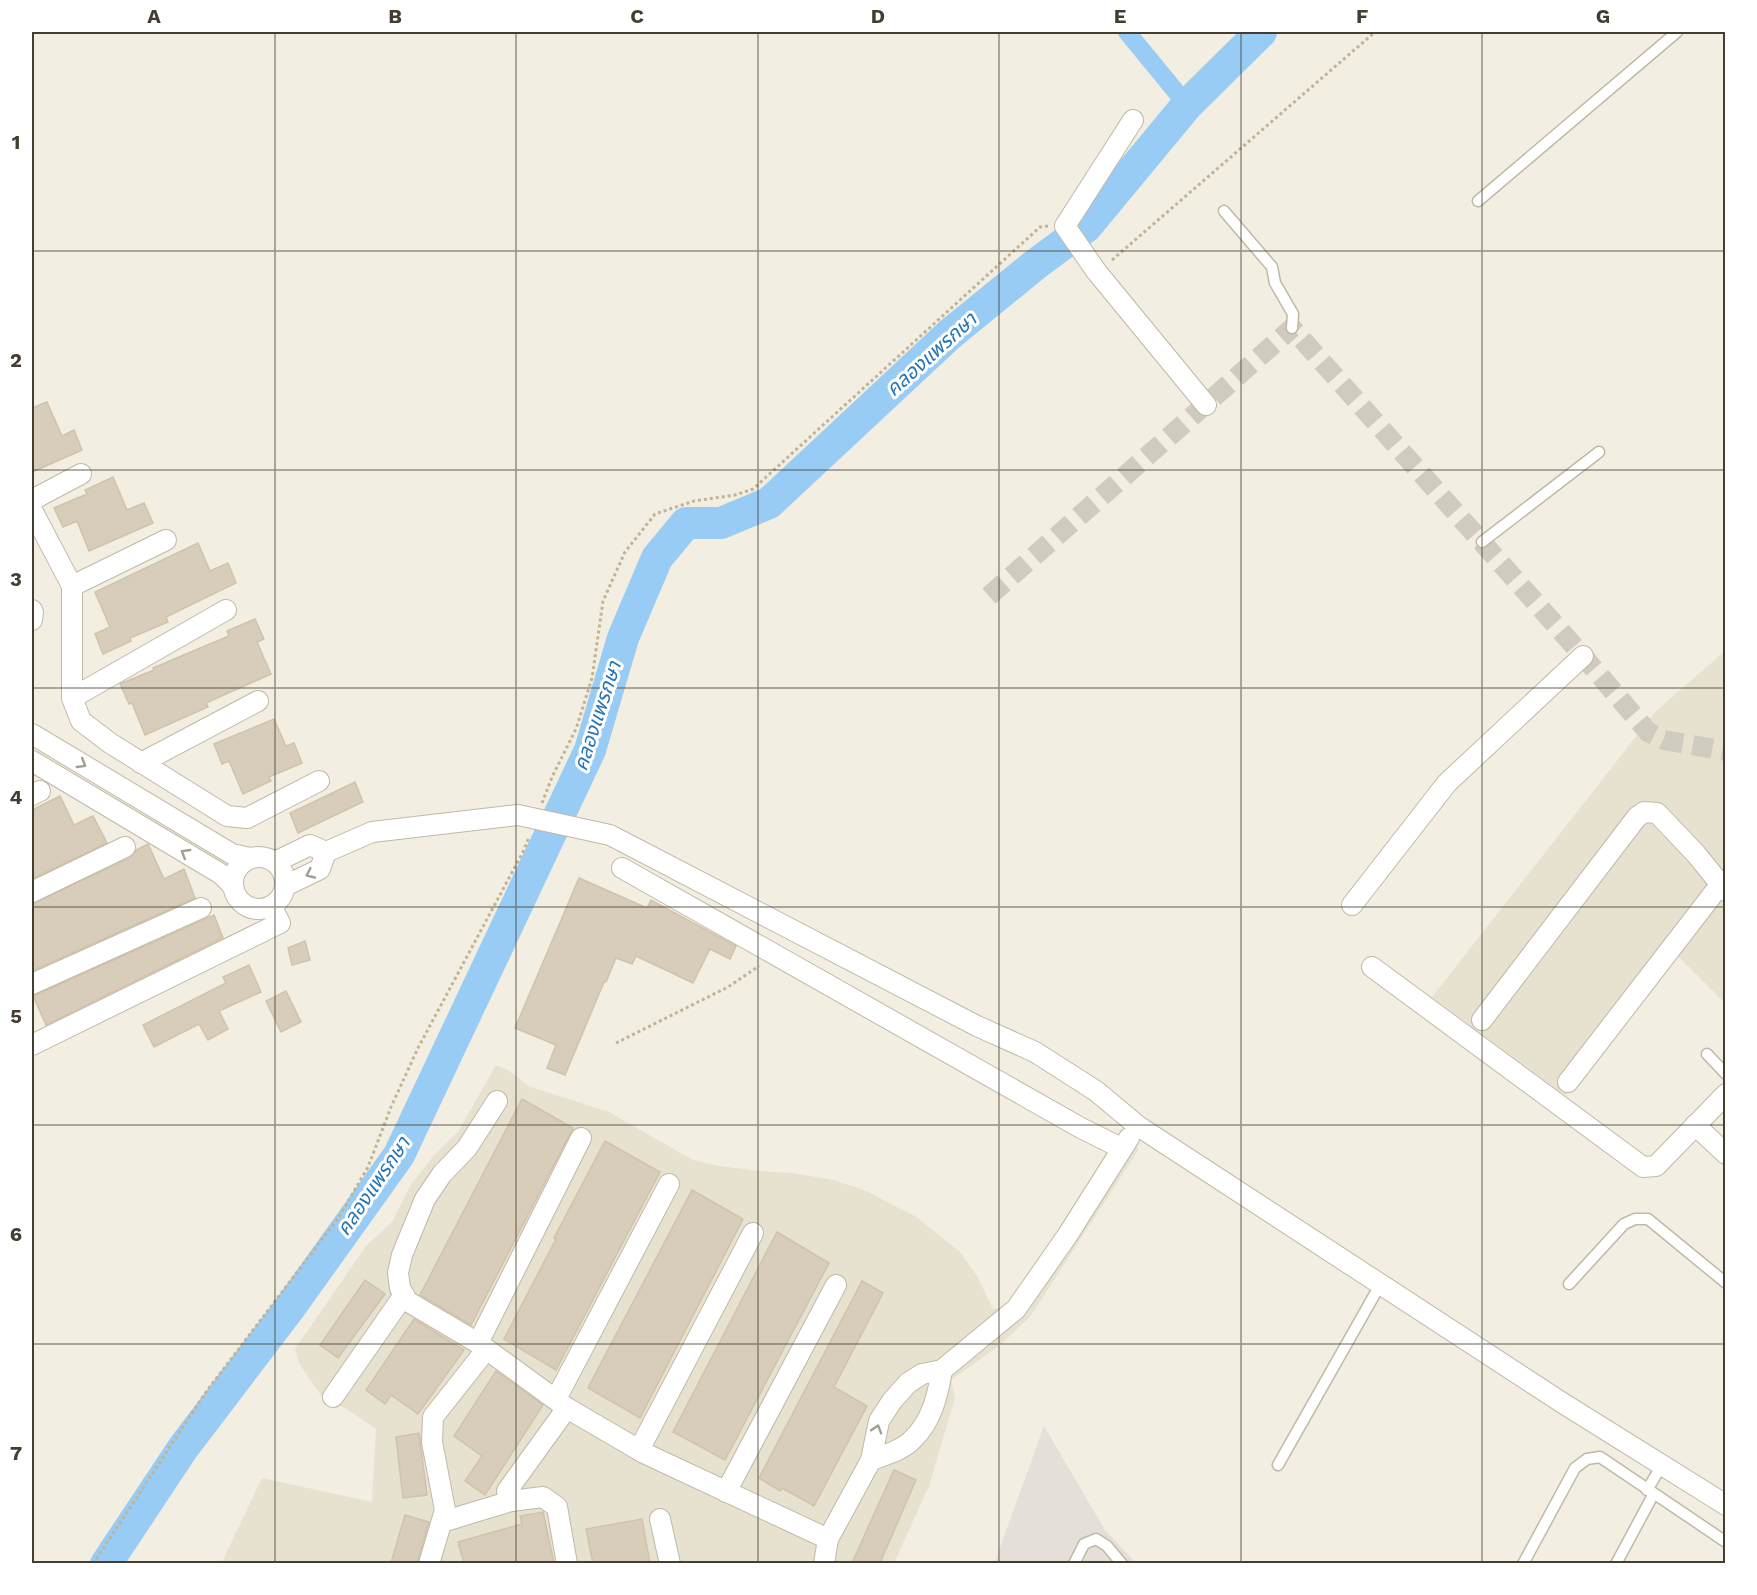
<svg xmlns="http://www.w3.org/2000/svg" width="1757" height="1595" font-family="'Work Sans','Noto Sans Thai',sans-serif">
  <style>
    .residential { fill: #e7e1d0 }
    .industrial { fill: #e4dfd8 }
    .lines { fill: none; stroke-linecap: round; stroke-linejoin: round }
    .canal { stroke: #99ccf5; stroke-width: 18 }
    .river { stroke: #99ccf5; stroke-width: 32 }
    .building { fill: #d8cdba; stroke: #d0c3aa; stroke-width: 1.5 }
    .street-tunnel { stroke: #d0cbbf; stroke-width: 20; stroke-dasharray: 20 10; stroke-linecap: butt }
    .lane-casing { stroke: #c1b9a7; stroke-width: 13 }
    .street-casing { stroke: #c1b9a7; stroke-width: 22 }
    .path { stroke: #c1b395; stroke-width: 3; stroke-dasharray: 3 3; stroke-linecap: butt }
    .lane { stroke: #fff; stroke-width: 10 }
    .street { stroke: #fff; stroke-width: 20 }
    .oneway { stroke: #a29e98 }
    .grid { fill: none; stroke: #443e32; stroke-width: 1.5; stroke-opacity: 0.55 }
    .labels { text-anchor: middle; dominant-baseline: central; stroke-width: 6; stroke-linejoin: round; paint-order: stroke }
    .water-label { font-size: 20px; font-style: italic; fill: #2574b7; stroke: #fff }
    .neatline { fill: none; stroke: #443e32; stroke-width: 2 }
    .grid-label { font-size: 20px; text-anchor: middle; font-weight: bold; fill: #443e32 }
  </style>
  <rect width="100%" height="100%" fill="#f3eee2"/>
  <g class="residential">
    <path d="M1725,651V1003L1677,955L1566,1096L1432,997L1656,711Z"/>
    <path d="M496,1065L510,1071L528,1086L609,1112L693,1160L719,1166L759,1171L792,1173L834,1180L866,1191L893,1205L915,1216L960,1252L977,1276L993,1309L1001,1308L1014,1299L1120,1134L1139,1149L1030,1317L1000,1345L951,1380L955,1398L929,1486L894,1563L221,1564L262,1478L372,1502L376,1429L348,1410L322,1397L300,1365L295,1349L366,1246L392,1222L410,1186L435,1154L458,1132Z"/>
  </g>
  <path class="industrial" d="M1044,1426L1105,1530L1136,1563L994,1564Z"/>
  <g class="lines">
    <path class="canal" d="M1127,32L1187,105"/>
    <path class="river" d="M106,1564L183,1448L291,1306L399,1155L590,750L623,638L657,558L686,523H721L769,503L950,334L1036,264L1086,227L1187,105L1261,32"/>
  </g>
  <g class="building">
    <path d="M47,402L62,436L74,430L82,450L32,472V408Z"/>
    <path d="M113,477L127,510L144,503L153,523L89,551L77,521L63,527L54,508L87,494L85,490Z"/>
    <path d="M198,543L210,571L228,563L236,583L166,617L168,622L130,638L131,641L103,654L95,634L110,627L95,592Z"/>
    <path d="M255,619L264,639L257,642L271,674L206,703L208,707L145,735L132,703L129,704L120,684L154,670L153,668L229,636L227,631Z"/>
    <path d="M274,719L286,746L294,743L302,763L269,777L271,781L243,794L229,761L222,764L214,744Z"/>
    <path d="M355,782L363,802L298,833L290,813Z"/>
    <path d="M60,796L74,825L93,816L107,843L32,879V810Z"/>
    <path d="M148,844L164,879L184,869L195,898L32,971V904L130,858L136,850Z"/>
    <path d="M579,878L647,908L651,900L736,946L730,959L710,949L693,983L636,956L632,964L616,958L606,982H604L565,1075L547,1068L556,1045L515,1028Z"/>
    <path d="M214,915L223,938L46,1025L33,996Z"/>
    <path d="M305,941L310,960L292,965L288,948Z"/>
    <path d="M249,965L261,992L219,1011L228,1029L208,1040L199,1024L154,1047L143,1025L226,983L223,977Z"/>
    <path d="M286,991L301,1022L281,1032L266,1001Z"/>
    <path d="M522,1099L573,1128L471,1325L420,1295Z"/>
    <path d="M605,1141L660,1172L556,1370L504,1339L556,1239L554,1238Z"/>
    <path d="M692,1190L743,1219L640,1418L588,1388Z"/>
    <path d="M777,1232L829,1263L725,1460L673,1432Z"/>
    <path d="M365,1280L385,1294L338,1358L320,1345Z"/>
    <path d="M862,1281L883,1293L834,1387L867,1406L814,1506L782,1488L780,1491L759,1478Z"/>
    <path d="M414,1319L464,1350L418,1414L391,1395L385,1404L366,1390Z"/>
    <path d="M496,1371L543,1405L485,1495L465,1481L482,1456L454,1436Z"/>
    <path d="M419,1433L427,1495L403,1498L396,1437Z"/>
    <path d="M894,1470L916,1480L880,1563H852Z"/>
    <path d="M543,1512L554,1563H464L458,1542L522,1524L520,1516Z"/>
    <path d="M405,1515L429,1522L417,1563H391Z"/>
    <path d="M642,1519L650,1563H593L586,1529Z"/>
  </g>
  <g class="lines">
    <path class="street-tunnel" d="M989,596L1292,328L1583,656L1648,732L1664,740L1726,751"/>
    <g class="lane-casing">
      <g id="lane">
        <path d="M1478,201L1677,32"/>
        <path d="M1224,211L1272,267L1275,283L1293,314L1292,328"/>
        <path d="M1482,542L1599,452"/>
        <path d="M1707,1054L1726,1074"/>
        <path d="M1569,1284L1624,1224L1635,1219H1648L1726,1283"/>
        <path d="M1278,1465L1380,1285"/>
        <path d="M1647,1490L1662,1465"/>
        <path d="M1074,1564L1084,1544L1096,1539L1107,1546L1122,1564"/>
        <path d="M1523,1564L1575,1468L1587,1459L1600,1457L1726,1542"/>
        <path d="M1616,1564L1653,1495"/>
      </g>
    </g>
    <g class="street-casing">
      <g id="street">
        <path d="M1133,120L1065,226L1096,271L1206,405"/>
        <path d="M32,500L81,474"/>
        <path d="M32,510L72,586V698L81,721L110,743L227,816L247,818L319,781"/>
        <path d="M72,586L166,540"/>
        <path d="M32,610L33,612L32,620"/>
        <path d="M72,698L226,610"/>
        <path d="M32,734L232,854L250,858"/>
        <path d="M32,761L221,874L233,886"/>
        <path d="M141,763L258,701"/>
        <path d="M32,795L40,791"/>
        <circle cx="259" cy="883" r="26"/>
        <path d="M275,862L310,845L326,852"/>
        <path d="M622,868L1081,1128L1121,1148"/>
        <path d="M285,886L320,869L326,852L372,832L518,815L610,835L977,1026L1035,1052L1096,1091L1138,1126L1561,1402L1726,1505"/>
        <path d="M32,892L125,847"/>
        <path d="M1352,905L1447,783L1583,656"/>
        <path d="M1372,967L1643,1167L1656,1166L1726,1094"/>
        <path d="M32,984L201,908"/>
        <path d="M1482,1020L1637,817L1644,812L1657,813L1696,854L1726,891"/>
        <path d="M32,1045L280,923L271,906"/>
        <path d="M1568,1082L1720,885"/>
        <path d="M497,1101L467,1148L442,1174L425,1199L402,1255L398,1273L400,1288L407,1301L478,1343L567,1408L644,1453L828,1539"/>
        <path d="M1695,1125L1726,1154"/>
        <path d="M478,1343L581,1138"/>
        <path d="M333,1397L404,1295"/>
        <path d="M556,1399L669,1184"/>
        <path d="M567,1408L507,1491L511,1501L543,1497L557,1507L567,1564"/>
        <path d="M639,1450L753,1233"/>
        <path d="M871,1460C885,1455 903,1450 913,1439C932,1421 938,1394 942,1370"/>
        <path d="M726,1492L836,1285"/>
        <path d="M660,1519L670,1564"/>
        <path d="M442,1522L511,1501"/>
        <path d="M429,1564L445,1510L432,1442L433,1417L486,1350"/>
        <path d="M824,1564L828,1539L871,1460L879,1421L892,1401L908,1383L922,1374L942,1370L1016,1309L1067,1236L1129,1138"/>
      </g>
    </g>
    <g class="path">
      <path d="M1112,260L1375,32"/>
      <path d="M542,803L552,777L576,729L592,678L603,601L625,552L655,514L694,501L735,495L753,489L1040,227L1048,226"/>
      <path d="M616,1043L728,987L759,966"/>
      <path d="M93,1564L206,1392L339,1217L368,1167L391,1107L418,1048L524,850L529,837"/>
    </g>
    <use href="#lane" class="lane"/>
    <use href="#street" class="street"/>
  </g>
  <defs><path id="oneway-chevron" d="M-2-3.5L2.5 0L-2 3.5" fill="none" stroke-width="1.6" stroke-linecap="round" stroke-linejoin="round" transform="scale(1.5)"/></defs>
  <g class="oneway">
    <use href="#oneway-chevron" transform="translate(82 764) rotate(31)"/>
    <use href="#oneway-chevron" transform="translate(185 853) rotate(-149)"/>
    <use href="#oneway-chevron" transform="translate(310 874) rotate(155)"/>
    <use href="#oneway-chevron" transform="translate(877 1429) rotate(-73)"/>
  </g>
  <path class="grid" d="M275,32V1564M516,32V1564M758,32V1564M999,32V1564M1241,32V1564M1482,32V1564M32,251H1726M32,470H1726M32,688H1726M32,907H1726M32,1125H1726M32,1344H1726"/>
  <g class="labels">
    <g class="water-label">
      <text transform="translate(931 354) rotate(-42)">คลองแพรกษา</text>
      <text transform="translate(597 716) rotate(-72)">คลองแพรกษา</text>
      <text transform="translate(373 1186) rotate(-56)">คลองแพรกษา</text>
    </g>
  </g>
  <rect width="1757" height="1595" fill="none" stroke="#ffffff" stroke-width="66"/>
  <rect x="33" y="33" width="1691" height="1529" class="neatline"/>
  <g class="grid-label">
    <text x="154" y="23">A</text>
    <text x="395" y="23">B</text>
    <text x="637" y="23">C</text>
    <text x="878" y="23">D</text>
    <text x="1120" y="23">E</text>
    <text x="1362" y="23">F</text>
    <text x="1603" y="23">G</text>
    <text x="16" y="149">1</text>
    <text x="16" y="367">2</text>
    <text x="16" y="586">3</text>
    <text x="16" y="804">4</text>
    <text x="16" y="1023">5</text>
    <text x="16" y="1241">6</text>
    <text x="16" y="1460">7</text>
  </g>
</svg>
